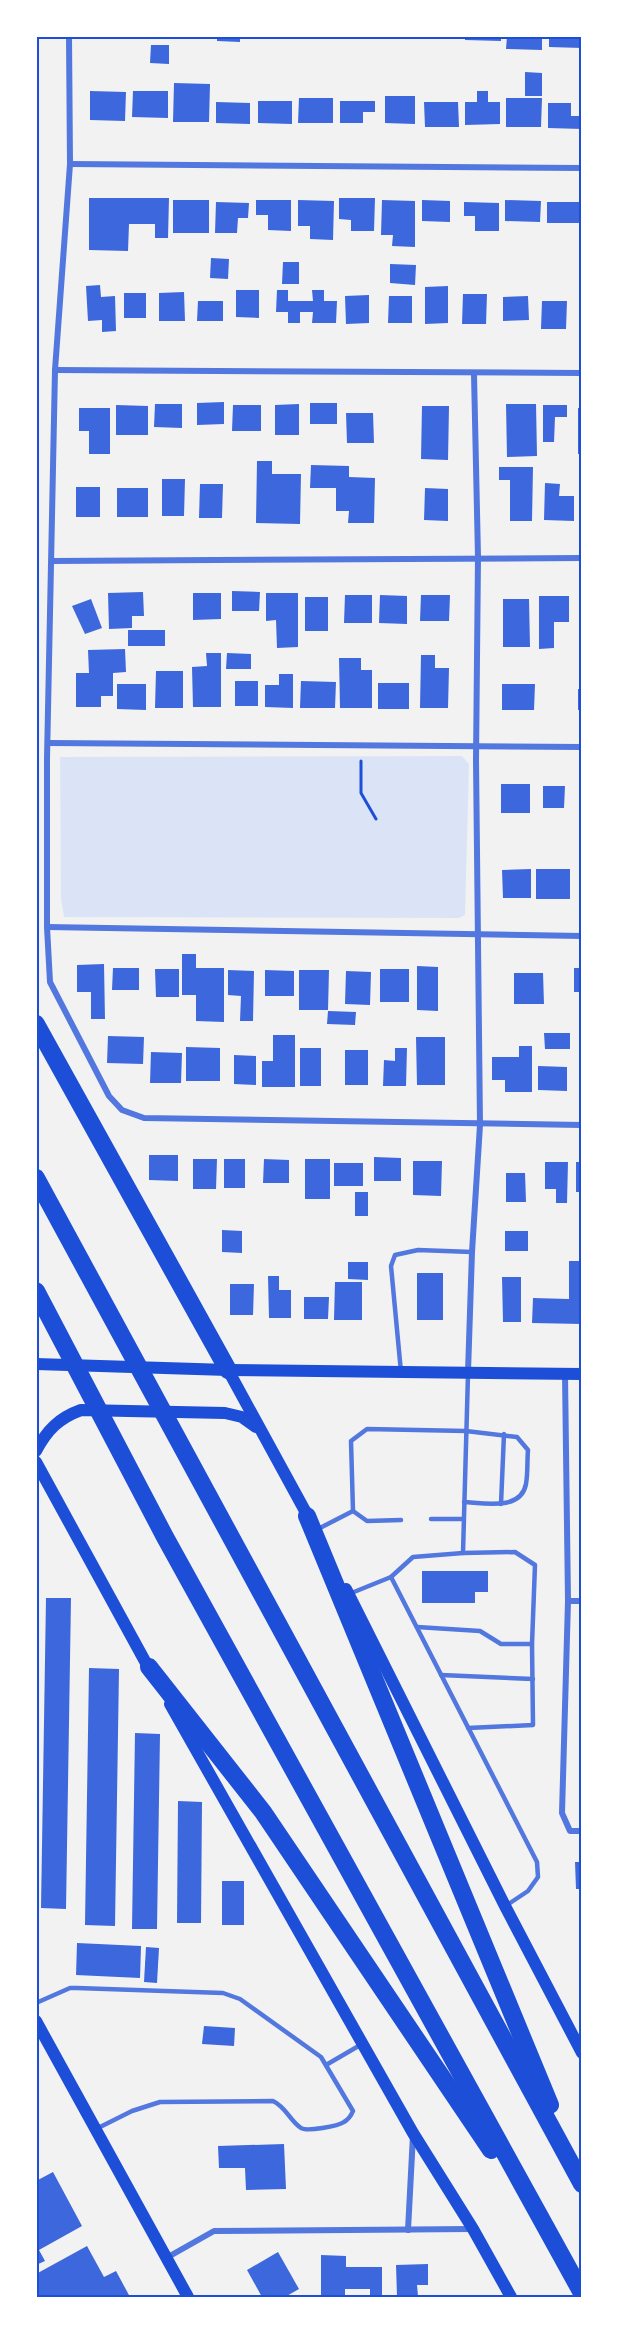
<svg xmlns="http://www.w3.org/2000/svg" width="618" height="2333" font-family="'Exo 2',sans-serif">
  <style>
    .green { fill: #dbe4f7 }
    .building { fill: #3d67dc }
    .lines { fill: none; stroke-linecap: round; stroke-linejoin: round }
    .path { stroke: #1d4ed8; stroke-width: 3 }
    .service { stroke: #5277de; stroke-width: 4.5 }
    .minor { stroke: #5277de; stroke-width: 6 }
    .secondary { stroke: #1d4ed8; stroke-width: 12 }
    .motorway { stroke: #1d4ed8; stroke-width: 18 }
    .neatline { fill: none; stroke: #1d4ed8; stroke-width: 2 }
  </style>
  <rect width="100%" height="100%" fill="#f2f2f2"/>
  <path class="green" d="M462,756L469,764L465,915L459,918L64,917L61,899L60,757Z"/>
  <g class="building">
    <path d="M217,36H240V42L217,41Z"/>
    <path d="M465,36H501V41L465,40Z"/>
    <path d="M507,36H542V50L506,49Z"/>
    <path d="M549,36H582V48L549,47Z"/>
    <path d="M151,45H169V64L150,63Z"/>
    <path d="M525,72L542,73V96H525Z"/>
    <path d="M174,83L210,84L209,122H173Z"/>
    <path d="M90,91L126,92L125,121L90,120Z"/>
    <path d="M133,91H168V118L132,117Z"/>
    <path d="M477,91H488V102H500V124L465,125V102H477Z"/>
    <path d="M385,96H415V124L385,123Z"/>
    <path d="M299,98H333V123H298Z"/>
    <path d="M506,98H542L541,127H506Z"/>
    <path d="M258,101H292V124L258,123Z"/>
    <path d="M340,101H375V112H363V123H340Z"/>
    <path d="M216,102L250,103V124L216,123Z"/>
    <path d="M424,102H458L459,127H425Z"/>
    <path d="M548,103H571V116H582V129L548,128Z"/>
    <path d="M89,198H169L168,238H155V224H129L128,251L89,250Z"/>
    <path d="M339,198H375L374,231H351V220L339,219Z"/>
    <rect x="173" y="200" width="36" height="33"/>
    <path d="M256,200H291V231L268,230V215H256Z"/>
    <path d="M298,200L334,201L333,240L310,239V226H298Z"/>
    <path d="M382,200L415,201V247L392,246L393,235H381Z"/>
    <path d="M422,200L450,201V222L422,221Z"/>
    <path d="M505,200L541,201L540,222L505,221Z"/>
    <path d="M216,202L249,203L248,218H238L237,233H215Z"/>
    <path d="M464,202L499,203V231H475V216H464Z"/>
    <rect x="547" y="202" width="34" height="21"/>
    <path d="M211,258L229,259L228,279L210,278Z"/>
    <path d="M283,262H299V284H282Z"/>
    <path d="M390,264L416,265L415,285L390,283Z"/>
    <path d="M100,285L101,297L115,296L116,331L102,332V320L88,321L86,286Z"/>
    <path d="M448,286V323L425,324V287Z"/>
    <rect x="579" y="286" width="3" height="40"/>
    <path d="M236,290H259V318L236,317Z"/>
    <path d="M277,290H288V301H313L312,290H324V301H337L336,323H312L313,312H300V323H288V312H276Z"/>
    <path d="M184,292L185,321H159V293Z"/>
    <rect x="124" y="293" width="22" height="25"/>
    <path d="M463,294H487L486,324H462Z"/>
    <path d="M369,295V323L346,324L345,296Z"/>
    <path d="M389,296H412V323H388Z"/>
    <path d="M528,296L529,320L503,321V297Z"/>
    <path d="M198,301H223V321H197Z"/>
    <path d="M542,301H567L566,329H541Z"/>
    <path d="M224,402V424L197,425V403Z"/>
    <rect x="310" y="403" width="27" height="21"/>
    <path d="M155,404H182V428L154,427Z"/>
    <path d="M299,404V435H275V405Z"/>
    <path d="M506,404H536L537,456L507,457Z"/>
    <path d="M116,405L148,406V435H116Z"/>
    <path d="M233,405H261V431H232Z"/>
    <path d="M543,405H567V417H555L554,442H543Z"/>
    <path d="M422,406H449L448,460L421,459Z"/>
    <path d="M79,408H110V454H89V431H79Z"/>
    <rect x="578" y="408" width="4" height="46"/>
    <path d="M346,413H373L374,443H347Z"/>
    <path d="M257,461H272V474H301L300,524L256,523Z"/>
    <path d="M311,465L349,466V477L375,478L374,523H348L349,511H336V488H310Z"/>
    <path d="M499,467H533L532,521H510V480H499Z"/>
    <path d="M162,479H185L184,516H162Z"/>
    <path d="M545,483L560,484L559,496H574V521L544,520Z"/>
    <path d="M200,484H223L222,518H199Z"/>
    <rect x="76" y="487" width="24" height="30"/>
    <rect x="117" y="488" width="31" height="29"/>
    <path d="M425,488L448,489V521L424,520Z"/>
    <path d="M232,591L260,592L259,611H232Z"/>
    <path d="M143,592L144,616H132V628L109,629L108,593Z"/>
    <path d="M193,593H221V619L193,620Z"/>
    <path d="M266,593H298V647L277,648L276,620L266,621Z"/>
    <path d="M345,595H372V623H344Z"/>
    <path d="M380,595L407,596V624L379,623Z"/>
    <path d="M421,595H450L449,621H420Z"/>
    <path d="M539,596H569V622H554V648L539,649Z"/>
    <rect x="305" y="597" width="23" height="34"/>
    <rect x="579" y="598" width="3" height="32"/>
    <path d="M91,599L102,628L85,634L72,606Z"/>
    <path d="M503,599H529L530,647H503Z"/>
    <rect x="128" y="630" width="37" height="16"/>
    <path d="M125,649L126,672L113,673V696H101V707H76V673H89L88,650Z"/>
    <path d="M206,653H221V707H193L192,667L207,666Z"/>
    <path d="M227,653L251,654V669H226Z"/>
    <path d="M421,655H435V668H449L448,708H420Z"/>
    <path d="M339,658H361V670H372V708H340Z"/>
    <path d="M156,671H183V708H155Z"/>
    <path d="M279,674H293V708L265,707V685H279Z"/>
    <rect x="235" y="681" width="23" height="25"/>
    <path d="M301,681L336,682L335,708H300Z"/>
    <rect x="378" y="683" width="31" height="26"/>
    <path d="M117,684H146V710L117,709Z"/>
    <path d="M502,684H535L534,710H502Z"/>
    <rect x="578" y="689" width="4" height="21"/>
    <rect x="501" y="784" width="29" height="29"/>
    <path d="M543,786H565L564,808H543Z"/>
    <path d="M531,869V898H503L502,870Z"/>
    <rect x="536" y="869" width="34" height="30"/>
    <path d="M182,954H196V968H224V1022L196,1021V995H182Z"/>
    <path d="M104,964L105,1019H91V992H77V965Z"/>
    <path d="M417,966L438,967V1011L417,1010Z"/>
    <path d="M113,968H139V990H112Z"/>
    <rect x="574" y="968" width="8" height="24"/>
    <path d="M155,969H179V997H156Z"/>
    <rect x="380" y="969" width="29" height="33"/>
    <path d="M228,970L254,971L253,1021H240L241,996L228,995Z"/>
    <path d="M265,970L294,971V996H265Z"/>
    <path d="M299,970H329L328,1010H299Z"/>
    <path d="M346,971L371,972L370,1005L345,1004Z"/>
    <path d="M514,973H543L544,1004H514Z"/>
    <path d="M328,1011L356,1012L355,1025L327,1024Z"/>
    <path d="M544,1033H570V1049H545Z"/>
    <path d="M273,1035H295V1087H262V1061H273Z"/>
    <path d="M108,1036L144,1037L143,1064L107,1063Z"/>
    <path d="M416,1037H445V1085H417Z"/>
    <path d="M519,1046H532V1092H505V1080H492V1057H519Z"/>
    <path d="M186,1047L220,1048V1081H186Z"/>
    <rect x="300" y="1048" width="21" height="38"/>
    <path d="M395,1048H407L406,1086H383L384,1060L395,1061Z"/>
    <rect x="345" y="1050" width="23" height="35"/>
    <path d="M151,1052L182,1053L181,1083H150Z"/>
    <path d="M234,1055L256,1056V1085L234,1084Z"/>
    <path d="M538,1066L567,1067V1091L538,1090Z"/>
    <path d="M149,1155H178V1181L149,1180Z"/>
    <path d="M374,1157L401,1158V1181H374Z"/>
    <path d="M193,1159H217L216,1189H193Z"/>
    <rect x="224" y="1159" width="21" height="29"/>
    <path d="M264,1159L289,1160V1183H263Z"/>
    <rect x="305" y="1159" width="25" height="40"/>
    <path d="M413,1161H442L441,1196L413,1195Z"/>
    <path d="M545,1162H568L567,1203H556V1189H545Z"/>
    <rect x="576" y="1162" width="6" height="30"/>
    <rect x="334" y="1163" width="29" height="23"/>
    <path d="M506,1173H525L526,1202H506Z"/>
    <rect x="355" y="1192" width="13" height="24"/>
    <path d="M222,1230L242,1231V1253L222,1252Z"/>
    <rect x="505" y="1231" width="23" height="20"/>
    <path d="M569,1261H582V1324L532,1323L533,1298L569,1299Z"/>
    <path d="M348,1262H368V1280L348,1279Z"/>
    <rect x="417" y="1273" width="26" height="47"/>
    <path d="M268,1276H279V1290H291V1318H269Z"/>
    <path d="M502,1277H521V1322H503Z"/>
    <path d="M335,1282H362V1320H334Z"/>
    <path d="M230,1284H254L253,1315H230Z"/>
    <path d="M304,1297H329L328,1319H304Z"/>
    <path d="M422,1571H488V1592H475V1603H422Z"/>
    <path d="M46,1598H71L66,1909L41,1908Z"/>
    <path d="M89,1668L119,1669L115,1926L85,1925Z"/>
    <path d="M135,1733L160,1734L157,1929H132Z"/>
    <path d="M178,1801L202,1802L201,1923H177Z"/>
    <path d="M575,1862H582V1889H576Z"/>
    <rect x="222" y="1881" width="22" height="44"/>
    <path d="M77,1943L141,1946L140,1978L76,1975Z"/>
    <path d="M146,1947L159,1948L157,1983L144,1982Z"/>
    <path d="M204,2026L235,2028L234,2046L202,2044Z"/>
    <path d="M284,2144L286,2189L246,2190L245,2168H219L218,2146Z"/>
    <path d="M53,2172L82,2226L39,2250L45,2261L36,2265V2181Z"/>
    <path d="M87,2246L104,2277L116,2271L130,2297H40L36,2290V2274Z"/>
    <path d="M278,2252L299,2289L285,2297H262L247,2270Z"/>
    <path d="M321,2255L346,2256V2267H382V2297H370V2289H345V2297H321Z"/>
    <path d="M428,2264V2285H417L418,2296H397L396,2265Z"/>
  </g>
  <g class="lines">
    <path class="path" d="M361,761V793L376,819"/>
    <g class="service">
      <path d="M401,1372L391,1266L395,1255L418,1250L472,1252"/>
      <path d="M501,1504L504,1434"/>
      <path d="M353,1511L351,1441L367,1429L466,1431L517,1437L528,1450C527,1461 528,1473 526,1484C521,1511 484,1503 464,1502"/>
      <path d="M353,1511L367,1521L401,1520"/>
      <path d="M431,1519H463"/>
      <path d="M318,1529L353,1511"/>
      <path d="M463,1553L515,1552L535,1565L532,1644L533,1725L468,1728"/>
      <path d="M391,1577L413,1557L463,1553L468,1374"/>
      <path d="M349,1594L391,1577L537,1862L538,1877L528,1891L507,1905"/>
      <path d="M417,1627L480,1631L501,1644H532"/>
      <path d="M441,1675L533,1679"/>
      <path d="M36,2003L70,1988H77L223,1993L240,1999L321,2057L353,2111C351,2116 349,2119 344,2122C338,2126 307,2132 301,2128C290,2121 286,2107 273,2101L160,2102L132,2111L96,2129"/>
      <path d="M326,2065L362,2044"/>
    </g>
    <g class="minor">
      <path d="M69,36L70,164L55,370L47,759V927L50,982L109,1096L122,1110L144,1118L582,1125"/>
      <path d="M70,164L582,168"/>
      <path d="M55,370L582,373"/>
      <path d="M52,561L582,558"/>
      <path d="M48,743L582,747"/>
      <path d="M47,927L582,936"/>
      <path d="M468,1372L472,1252L480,1125L476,760L478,557L474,374"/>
      <path d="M565,1374L568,1601L562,1813L570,1831H582"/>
      <path d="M568,1601H582"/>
      <path d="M408,2230L413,2135"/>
      <path d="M168,2257L214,2231L472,2229"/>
    </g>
    <g class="secondary">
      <path d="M36,1364L228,1370L582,1374"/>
      <path d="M228,1370L310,1520"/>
      <path d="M36,1451C47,1430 59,1418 81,1410L225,1413L242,1417L256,1427"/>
      <path d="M36,1462L152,1674"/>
      <path d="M346,1589L505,1906L582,2053"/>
      <path d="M170,1704L413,2133L473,2229L511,2297"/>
      <path d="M36,2021L188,2297"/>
    </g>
    <g class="motorway">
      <path d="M36,1024L228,1370"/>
      <path d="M36,1178L582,2184"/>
      <path d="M36,1291L165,1537L582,2293"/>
      <path d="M307,1516L550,2105"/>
      <path d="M149,1667L263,1812L491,2150"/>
    </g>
  </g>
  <rect width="618" height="2333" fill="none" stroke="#ffffff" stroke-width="75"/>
  <rect x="38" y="38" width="542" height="2258" class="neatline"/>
</svg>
